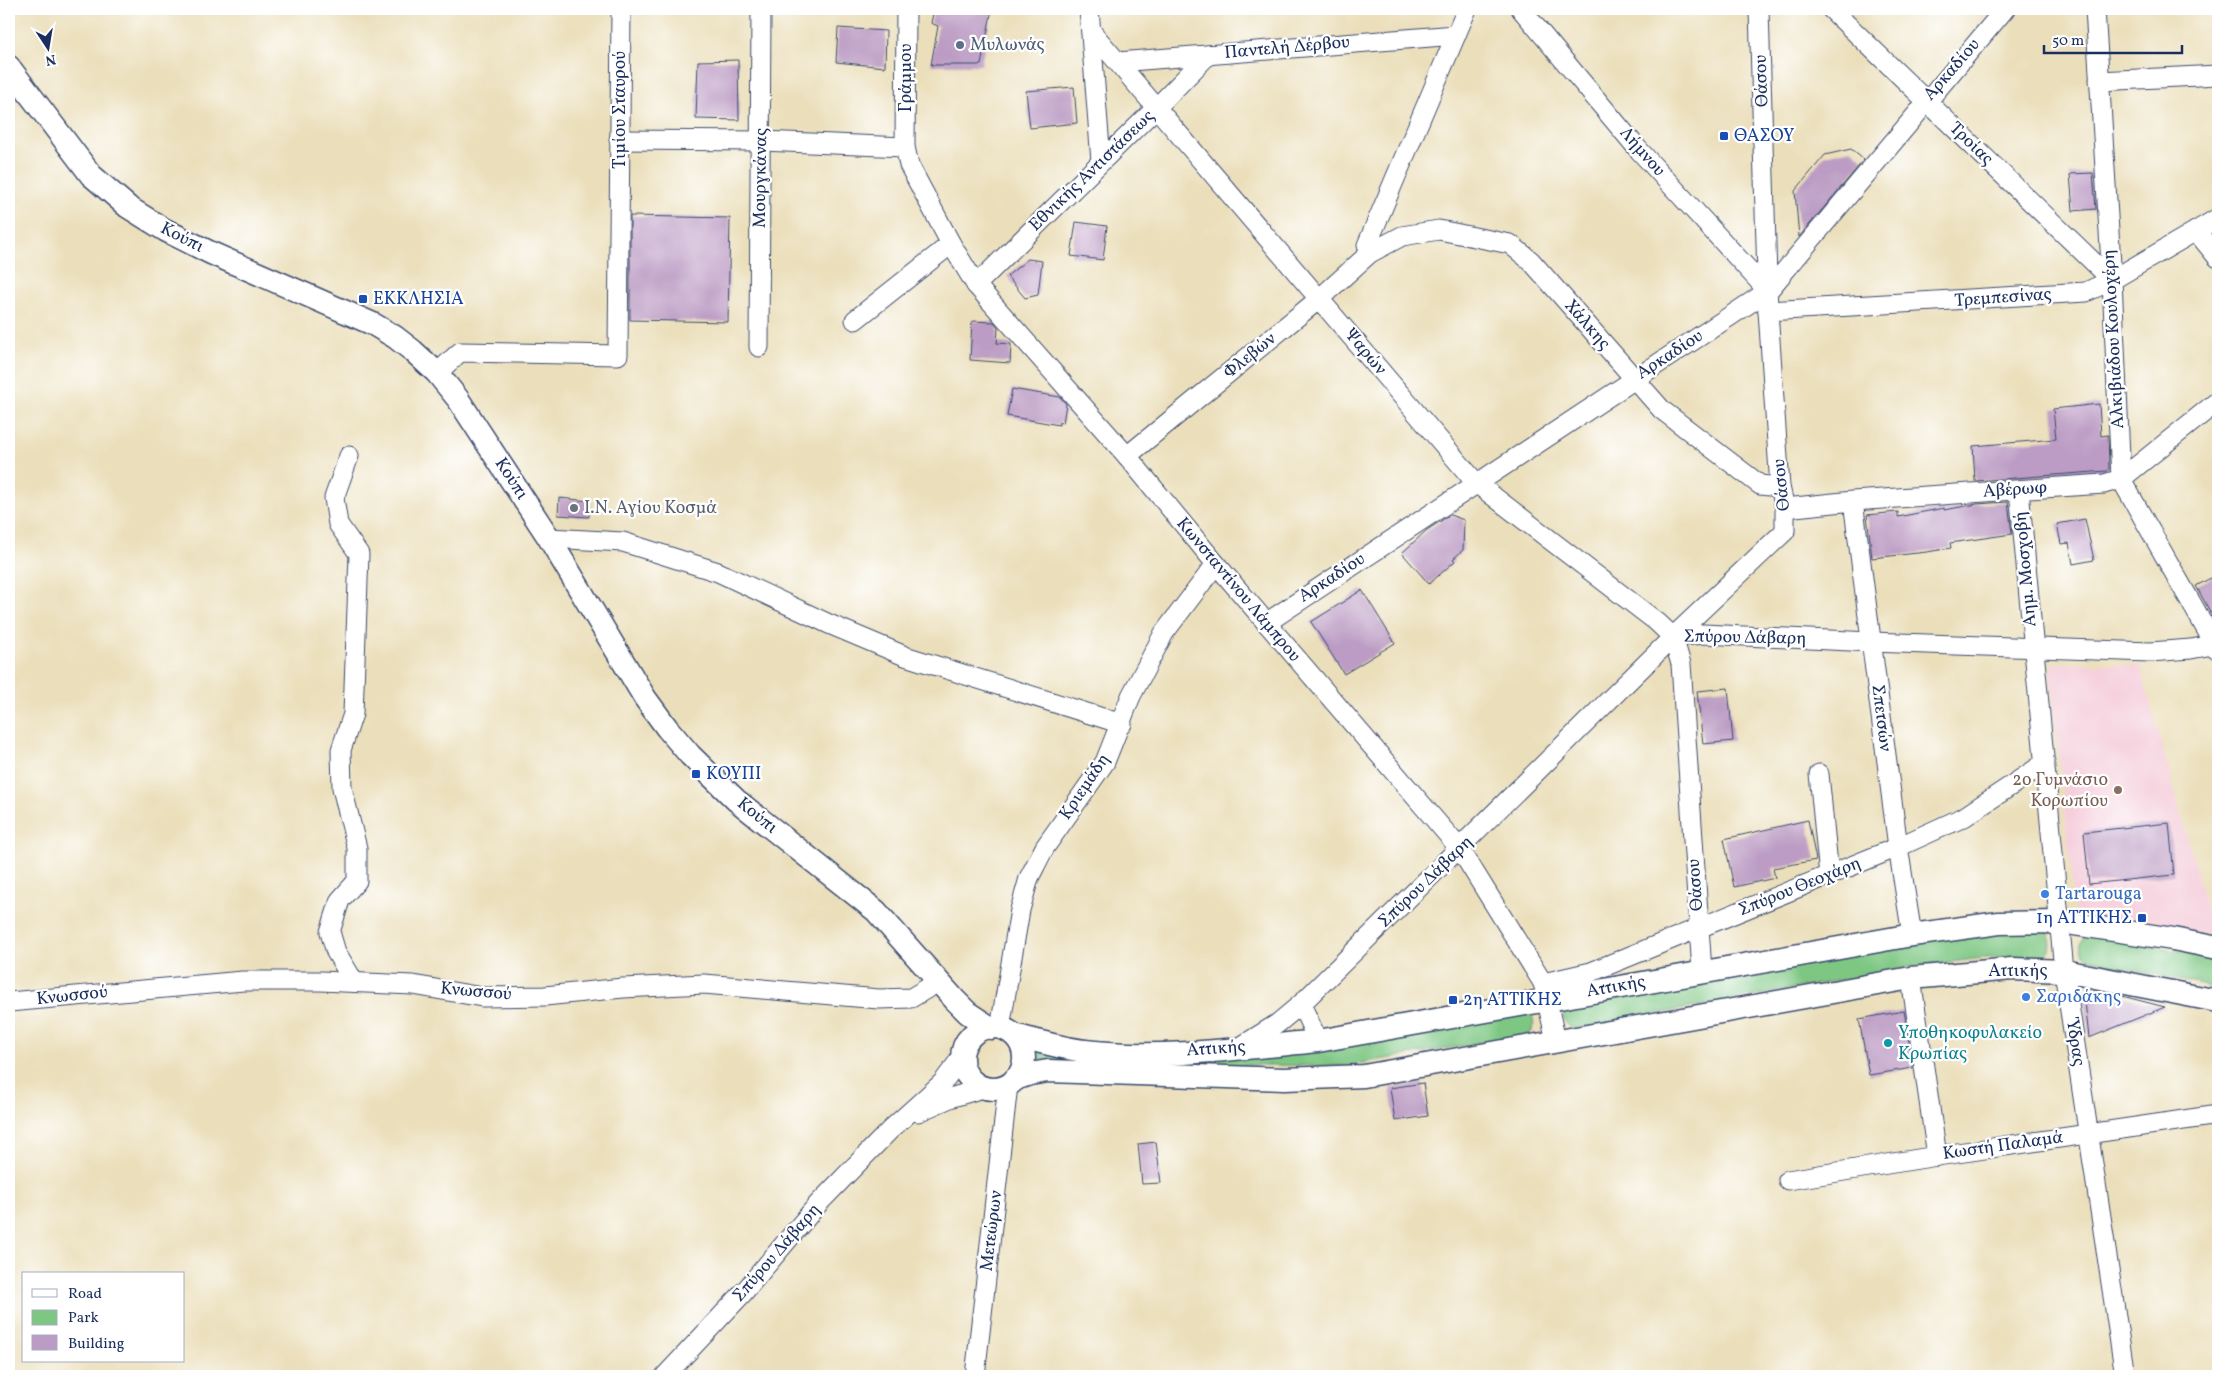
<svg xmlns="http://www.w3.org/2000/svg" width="2227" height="1385" font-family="Vollkorn,serif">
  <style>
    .built { fill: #f5cfdb }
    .green { fill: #7ec783; stroke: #4c7b70 }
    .building { fill: #bc9cc4 }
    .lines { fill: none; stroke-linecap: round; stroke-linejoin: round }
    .minor-casing { stroke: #3a496c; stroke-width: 21 }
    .major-casing { stroke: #3a496c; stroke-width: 25 }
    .minor { stroke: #fff; stroke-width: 19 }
    .major { stroke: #fff; stroke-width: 22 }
    .service-dot { fill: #5c6f8a; stroke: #fff; stroke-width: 2 }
    .transit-dot { fill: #1a4fb4; stroke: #fff; stroke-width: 2 }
    .worship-dot { fill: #6b7280; stroke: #fff; stroke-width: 2 }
    .education-dot { fill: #8d6e63; stroke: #fff; stroke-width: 2 }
    .shop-dot { fill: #3f7fe0; stroke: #fff; stroke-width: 2 }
    .culture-dot { fill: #0f9aa8; stroke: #fff; stroke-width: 2 }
    .labels { text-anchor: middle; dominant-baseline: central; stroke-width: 4.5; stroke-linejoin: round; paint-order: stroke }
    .service-label { font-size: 18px; fill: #4e5e75; stroke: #fff; text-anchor: start }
    .street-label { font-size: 18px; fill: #1b2f5e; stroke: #fff }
    .transit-label { font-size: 18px; fill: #164399; stroke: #fff; text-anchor: start }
    .worship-label { font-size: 18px; fill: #5b616d; stroke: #fff; text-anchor: start }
    .education-label { font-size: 18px; fill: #785e54; stroke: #fff; text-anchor: end }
    .shop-label { font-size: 18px; fill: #366cbe; stroke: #fff; text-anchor: start }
    .culture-label { font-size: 18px; fill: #0d838f; stroke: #fff; text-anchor: start }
  </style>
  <rect width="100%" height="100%" fill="#fff"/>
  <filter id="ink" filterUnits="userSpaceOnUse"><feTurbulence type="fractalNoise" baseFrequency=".02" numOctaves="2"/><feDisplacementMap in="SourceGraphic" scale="10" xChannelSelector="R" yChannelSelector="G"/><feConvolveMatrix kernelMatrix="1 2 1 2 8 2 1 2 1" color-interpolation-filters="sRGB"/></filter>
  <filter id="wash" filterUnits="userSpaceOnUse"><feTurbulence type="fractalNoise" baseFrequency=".0096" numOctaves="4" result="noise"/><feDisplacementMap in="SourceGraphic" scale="20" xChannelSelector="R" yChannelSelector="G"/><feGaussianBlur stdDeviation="1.12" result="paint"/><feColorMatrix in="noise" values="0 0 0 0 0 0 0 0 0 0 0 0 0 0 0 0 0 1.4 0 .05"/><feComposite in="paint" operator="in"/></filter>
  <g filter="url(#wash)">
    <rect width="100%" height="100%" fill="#ebdfbb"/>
    <path class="built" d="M2054,663L2140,666L2214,936L2075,911L2050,670Z"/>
    <g class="green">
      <path d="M2048,928C2050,939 2055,952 2043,957L1984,958L1916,966L1575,1029C1565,1026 1561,1017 1564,1008L1913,940Z"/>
      <path d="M2088,934L2218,958V989L2089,959C2078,952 2078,942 2088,934Z"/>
      <path d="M1528,1011L1532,1014L1534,1026L1531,1033L1524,1035L1345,1066L1080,1063L1040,1060L1037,1049L1081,1059Z"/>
    </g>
    <g id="blocks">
      <g class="building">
        <path d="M934,9H992L981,65H931L938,26L931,23Z"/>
        <path d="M838,28L886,31L885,67L836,62Z"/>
        <path d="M738,60L739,120L696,119L698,61Z"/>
        <path d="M1074,87L1077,123L1030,128L1026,91Z"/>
        <path d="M1851,149L1864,160L1799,237L1795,191L1825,155Z"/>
        <path d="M2093,173L2096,209L2073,211L2070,174Z"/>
        <path d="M630,216L730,218L728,322L630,320Z"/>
        <path d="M1076,222L1107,226L1103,260L1071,256Z"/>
        <path d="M1028,259L1042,261L1038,295L1025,298L1007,276Z"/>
        <path d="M972,321L994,322L998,327L997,343L1011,344L1010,363L970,360Z"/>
        <path d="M1012,389L1060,397L1066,404L1063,423L1059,422V425L1007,416Z"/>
        <path d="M2099,404L2101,436L2108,435L2109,469L2107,471L1975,481L1973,446L2056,439L2053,409Z"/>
        <path d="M559,498L590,501L589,517L558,515Z"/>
        <path d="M2008,502L2012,534L1950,543L1951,548L1927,552L1872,558L1867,515L1898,512V517L1944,508V510L1977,504Z"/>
        <path d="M1450,515L1464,520L1463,550L1453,559L1455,561L1429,584L1402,553L1427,530Z"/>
        <path d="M2085,519L2094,560L2073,564L2069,543L2061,544L2057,524Z"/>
        <path d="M2218,574V626L2196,586Z"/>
        <path d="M1362,590L1395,643L1344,674L1311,622Z"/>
        <path d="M1728,688L1733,741L1703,744L1697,691Z"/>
        <path d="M1808,820L1816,860L1773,868L1775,878L1734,887L1724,839Z"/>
        <path d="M2169,823L2174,875L2089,884L2084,832Z"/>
        <path d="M2094,990L2118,995L2165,1007L2089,1038L2084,992Z"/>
        <path d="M1904,1011L1913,1068L1869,1075L1859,1019Z"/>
        <path d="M1423,1083L1428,1116L1395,1121L1390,1088Z"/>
        <path d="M1156,1142L1161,1183L1142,1184L1138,1144Z"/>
      </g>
    </g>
  </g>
  <g filter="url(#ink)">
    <use href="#blocks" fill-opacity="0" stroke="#3a496c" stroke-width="1"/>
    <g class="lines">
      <g class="minor-casing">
        <g id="minor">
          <path d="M906,9L905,147L909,165L951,244L976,285L1127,456L1216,564L1460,849L1543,983L1556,1041"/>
          <path d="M1089,9L1101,161"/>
          <path d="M1521,9L1637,148L1768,291"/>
          <path d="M1831,9L2112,280"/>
          <path d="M2095,9L2112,280L2121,479L2218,650"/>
          <path d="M1091,31L1476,483L1657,622L1673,637"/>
          <path d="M1118,62L1456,35"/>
          <path d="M2099,81L2218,75"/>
          <path d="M619,140L762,141L905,147"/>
          <path d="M2196,231L2218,258"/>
          <path d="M1370,253L1367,245L1467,9"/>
          <path d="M976,285L1157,107L1208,55"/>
          <path d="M1768,311L2086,292L2112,280L2218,218"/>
          <path d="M855,320L951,244"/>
          <path d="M759,347L761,9"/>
          <path d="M437,373L460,352L618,355L621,9"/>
          <path d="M349,456L334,498L338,524L359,554L353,714L341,750L342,788L357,848V881L340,900L330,932L336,952L354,982"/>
          <path d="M1127,456L1319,299L1370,253L1402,236L1439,230L1510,244L1531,261L1662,410L1760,485L1780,487"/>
          <path d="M2019,490L2064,971L2125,1376"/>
          <path d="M1853,501L1898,847L1912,935"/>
          <path d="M1785,508L1853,501L2104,484L2121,479L2218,401"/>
          <path d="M549,538L623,542L718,572L829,624L905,656L1122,724"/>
          <path d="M1266,623L1768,291L2005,9"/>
          <path d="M1819,774L1829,876"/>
          <path d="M1702,971L1681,664L1673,637L1785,531V508L1780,487L1768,311L1759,9"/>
          <path d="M1911,978L1937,1156"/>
          <path d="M1543,983L1591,972L1898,847L1964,817L2045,763"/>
          <path d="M9,1002L243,981H320L413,985L482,997L545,996L623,988L704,984L879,999L911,998L938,982"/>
          <path d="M1301,1004L1318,1041"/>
          <path d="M1000,1028L1020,910L1029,878L1045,847L1105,762L1131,696L1164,633L1216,564"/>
          <path d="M1237,1049L1277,1024L1301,1004L1673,637L1703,634L1871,642L2150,652L2191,649L2218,644"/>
          <path d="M918,1112L950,1098L983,1088"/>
          <path d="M1788,1180L1937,1156L2218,1115"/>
          <path d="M665,1376L743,1293L818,1204L890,1130L943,1082L961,1058"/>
          <path d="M975,1376L1008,1085"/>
        </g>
      </g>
      <g class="major-casing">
        <g id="major">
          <path d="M9,67L91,175L128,207L165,230L211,253L373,324L395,337L413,351L437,373L458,399L549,538L645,698L667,728L690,755L736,800L876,911L955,1000L968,1013L991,1028"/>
          <circle cx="993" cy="1058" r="31"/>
          <path d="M1014,1035C1037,1041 1061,1048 1085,1051C1158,1060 1245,1048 1318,1041L1912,935L1999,923L2061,922L2173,939L2218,948"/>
          <path d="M1015,1079L1030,1074L1048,1071L1284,1079L1364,1076L1911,978L2012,969L2064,971L2218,1001"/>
        </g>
      </g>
      <use href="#minor" class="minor"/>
      <use href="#major" class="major"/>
    </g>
  </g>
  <circle class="service-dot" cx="960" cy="45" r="5"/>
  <g class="transit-dot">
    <rect x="1719" y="131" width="10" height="10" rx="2.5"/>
    <rect x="358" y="294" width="10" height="10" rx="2.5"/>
    <rect x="691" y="769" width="10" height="10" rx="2.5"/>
    <rect x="2137" y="913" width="10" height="10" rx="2.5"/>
    <rect x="1448" y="995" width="10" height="10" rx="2.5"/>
  </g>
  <circle class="worship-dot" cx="574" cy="508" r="5"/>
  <circle class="education-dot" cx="2118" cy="790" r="5"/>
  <g class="shop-dot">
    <circle cx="2045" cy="894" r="5"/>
    <circle cx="2026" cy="997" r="5"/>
  </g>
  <circle class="culture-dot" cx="1888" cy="1043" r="5"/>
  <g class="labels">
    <g class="service-label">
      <text x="970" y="45">Μυλωνάς</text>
    </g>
    <g class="street-label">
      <text transform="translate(1287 48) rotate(-5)">Παντελή Δέρβου</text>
      <text transform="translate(1952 70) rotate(-49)">Αρκαδίου</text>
      <text transform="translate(906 78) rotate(-90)">Γράμμου</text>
      <text transform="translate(1762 81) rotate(-92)">Θάσου</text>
      <text transform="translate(620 110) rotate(-90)">Τιμίου Σταυρού</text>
      <text transform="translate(1971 144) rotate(44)">Τροίας</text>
      <text transform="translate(1642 152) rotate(49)">Λήμνου</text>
      <text transform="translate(1092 171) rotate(-44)">Εθνικής Αντιστάσεως</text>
      <text transform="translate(761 178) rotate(-89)">Μουργκάνας</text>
      <text transform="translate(182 238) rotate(27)">Κούπι</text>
      <text transform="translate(2003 298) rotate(-4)">Τρεμπεσίνας</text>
      <text transform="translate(1587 325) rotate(49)">Χάλκης</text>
      <text transform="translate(2114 339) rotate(-93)">Αλκιβιάδου Κουλοχέρη</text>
      <text transform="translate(1365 352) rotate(50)">Ψαρών</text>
      <text transform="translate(1670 355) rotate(-33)">Αρκαδίου</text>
      <text transform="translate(1250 356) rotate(-39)">Φλεβών</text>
      <text transform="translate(511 479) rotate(57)">Κούπι</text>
      <text transform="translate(1782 485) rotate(-96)">Θάσου</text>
      <text transform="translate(2015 490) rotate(-4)">Αβέρωφ</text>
      <text transform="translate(2026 569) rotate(-95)">Αημ. Μοσχοβή</text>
      <text transform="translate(1332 578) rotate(-33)">Αρκαδίου</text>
      <text transform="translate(1238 590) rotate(50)">Κωνσταντίνου Λάμπρου</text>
      <text transform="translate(1745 638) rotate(1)">Σπύρου Δάβαρη</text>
      <text transform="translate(1881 718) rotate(83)">Σπετσών</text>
      <text transform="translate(1085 787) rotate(-56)">Κριεμάδη</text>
      <text transform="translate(757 816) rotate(39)">Κούπι</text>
      <text transform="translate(1426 882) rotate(-44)">Σπύρου Δάβαρη</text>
      <text transform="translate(1696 885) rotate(-94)">Θάσου</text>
      <text transform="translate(1800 887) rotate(-22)">Σπύρου Θεοχάρη</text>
      <text x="2018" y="971">Αττικής</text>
      <text transform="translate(1616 987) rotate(-10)">Αττικής</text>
      <text transform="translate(476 992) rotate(5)">Κνωσσού</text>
      <text transform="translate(72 996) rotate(-6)">Κνωσσού</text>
      <text transform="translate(2075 1043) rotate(81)">Ύδρας</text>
      <text transform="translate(1216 1049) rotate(-4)">Αττικής</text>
      <text transform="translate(2003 1146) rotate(-8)">Κωστή Παλαμά</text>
      <text transform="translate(992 1231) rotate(-83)">Μετεώρων</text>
      <text transform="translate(777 1253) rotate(-49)">Σπύρου Δάβαρη</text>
    </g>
    <g class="transit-label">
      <text x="1734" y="136">ΘΑΣΟΥ</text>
      <text x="373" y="299">ΕΚΚΛΗΣΙΑ</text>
      <text x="706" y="774">ΚΟΥΠΙ</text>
      <text x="2132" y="918" text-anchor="end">1η ΑΤΤΙΚΗΣ</text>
      <text x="1463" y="1000">2η ΑΤΤΙΚΗΣ</text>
    </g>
    <g class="worship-label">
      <text x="584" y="508">Ι.Ν. Αγίου Κοσμά</text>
    </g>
    <g class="education-label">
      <text x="2108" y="780">2ο Γυμνάσιο<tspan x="2108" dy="21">Κορωπίου</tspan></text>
    </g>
    <g class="shop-label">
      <text x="2055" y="894">Tartarouga</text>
      <text x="2036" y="997">Σαριδάκης</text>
    </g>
    <g class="culture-label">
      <text x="1898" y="1033">Υποθηκοφυλακείο<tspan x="1898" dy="21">Κρωπίας</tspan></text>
    </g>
  </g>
  <rect width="2227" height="1385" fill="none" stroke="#fff" stroke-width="30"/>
  <rect x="22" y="1272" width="162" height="90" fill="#ffffff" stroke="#a4acbf"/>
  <rect x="32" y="1289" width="25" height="8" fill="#ffffff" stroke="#a4acbf"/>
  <text x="68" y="1298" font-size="15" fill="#1b2f5e">Road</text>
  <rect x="32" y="1310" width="25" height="15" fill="#7ec783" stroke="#a4acbf"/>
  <text x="68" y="1322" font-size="15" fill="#1b2f5e">Park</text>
  <rect x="32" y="1335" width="25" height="15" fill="#bc9cc4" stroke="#a4acbf"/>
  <text x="68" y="1348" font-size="15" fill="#1b2f5e">Building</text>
  <g transform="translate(48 48) rotate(168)" stroke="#ffffff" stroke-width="4" paint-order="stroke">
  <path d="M0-4L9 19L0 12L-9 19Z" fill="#1b2f5e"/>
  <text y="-8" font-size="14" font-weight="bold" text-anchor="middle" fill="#1b2f5e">N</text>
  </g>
  <path d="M2044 45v8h138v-8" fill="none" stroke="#1b2f5e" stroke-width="2.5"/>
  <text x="2052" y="45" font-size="15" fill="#1b2f5e" stroke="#ffffff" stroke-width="4" paint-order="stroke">50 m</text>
</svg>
